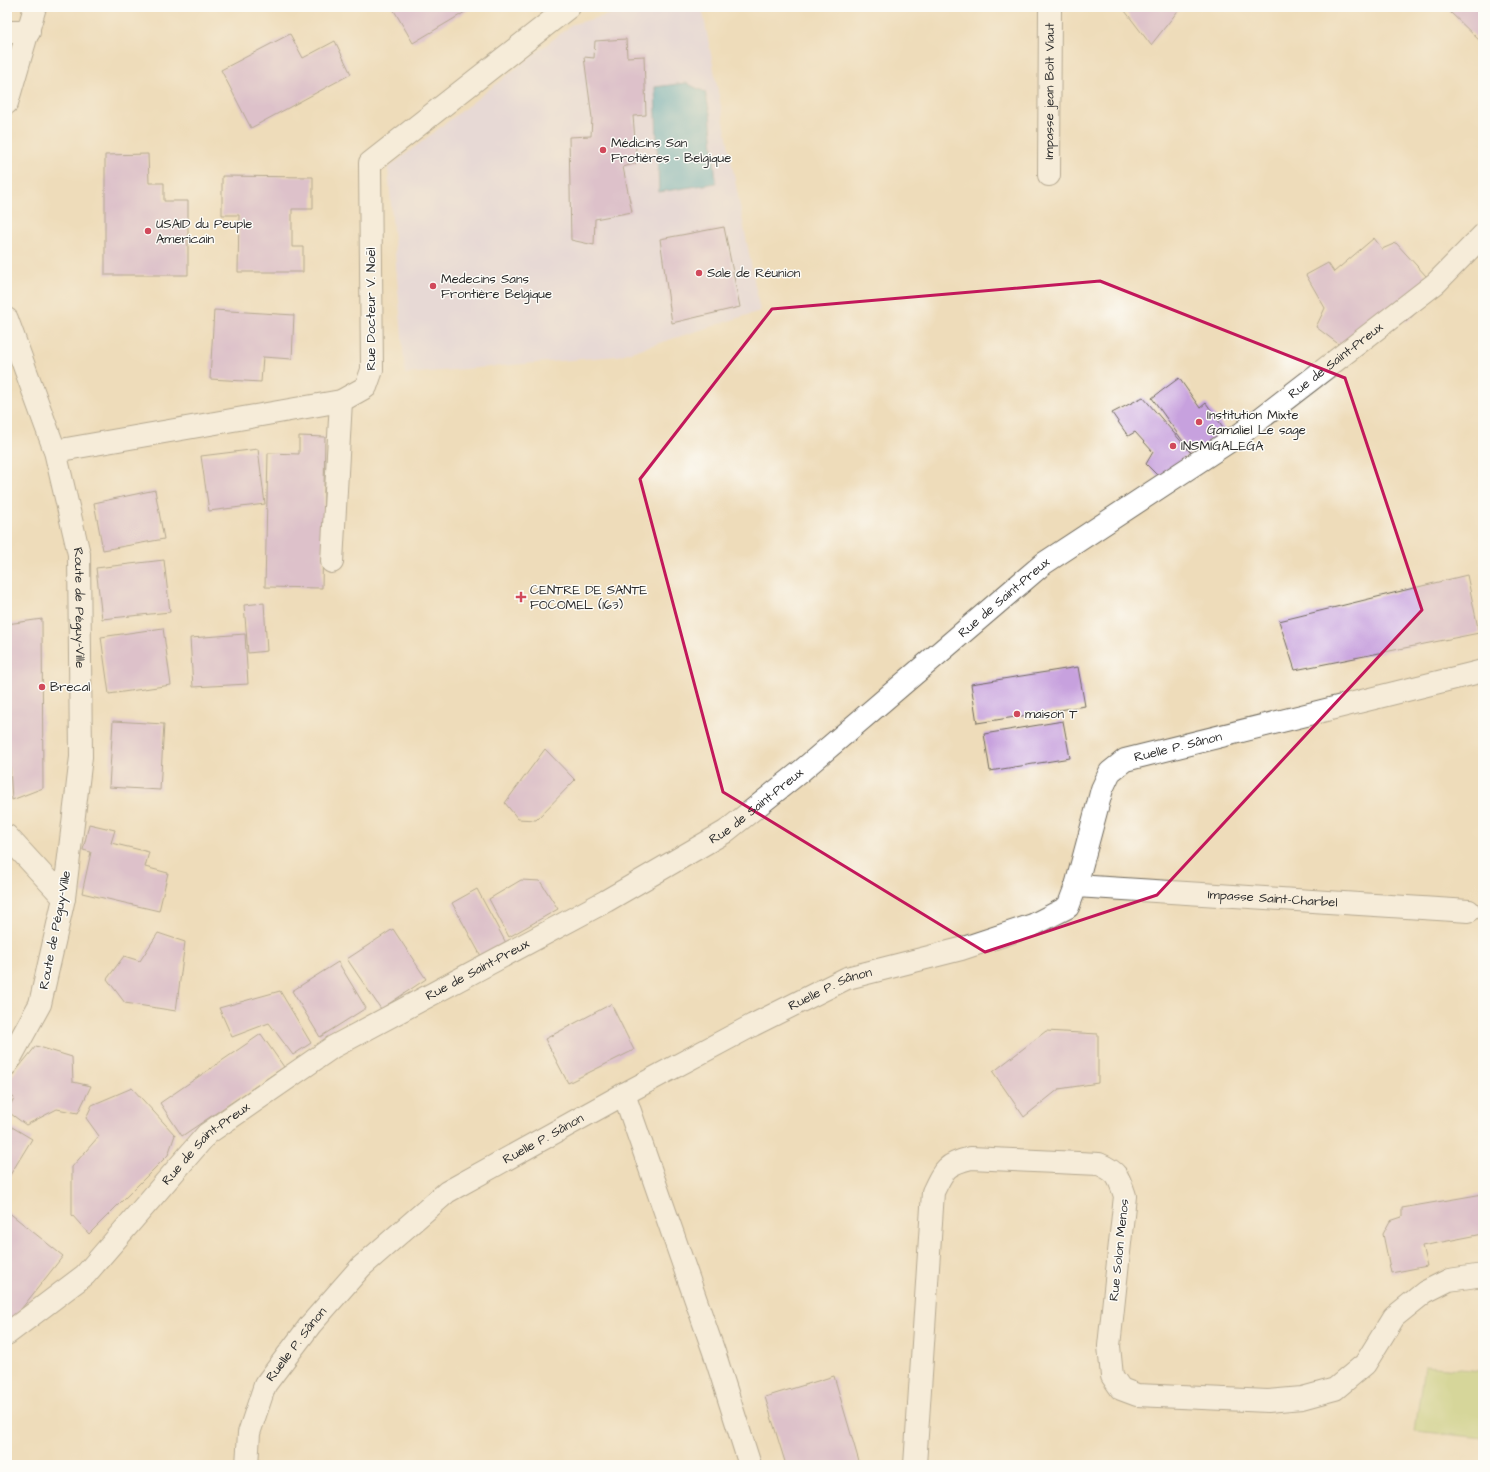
<svg xmlns="http://www.w3.org/2000/svg" width="1490" height="1472" font-family="'Architects Daughter',sans-serif">
  <style>
    .built { fill: #ded5f5 }
    .green { fill: #b8cf73; stroke: #727d4f }
    .water { fill: #53b1d1; stroke: #3f6e7e }
    .building { fill: #c7a1de }
    .lines { fill: none; stroke-linecap: round; stroke-linejoin: round }
    .minor-casing { stroke: #6f695d; stroke-width: 24 }
    .minor { stroke: #fff; stroke-width: 22 }
    .marked { fill: none; stroke: #c2185b; stroke-width: 3; stroke-linejoin: round }
    .poi-dot { fill: #d1495b; stroke: #fdfcf7; stroke-width: 1.5 }
    .labels { text-anchor: middle; dominant-baseline: central; stroke-width: 3; stroke-linejoin: round; paint-order: stroke }
    .street-label { font-size: 13px; fill: #2b2b2b; stroke: #fdfcf7 }
    .poi-label { font-size: 13px; fill: #2b2b2b; stroke: #fdfcf7; text-anchor: start }
  </style>
  <rect width="100%" height="100%" fill="#fdfcf7"/>
  <filter id="ink" filterUnits="userSpaceOnUse"><feTurbulence type="fractalNoise" baseFrequency=".025" numOctaves="2"/><feDisplacementMap in="SourceGraphic" scale="8" xChannelSelector="R" yChannelSelector="G"/><feConvolveMatrix kernelMatrix="1 2 1 2 8 2 1 2 1" color-interpolation-filters="sRGB"/></filter>
  <filter id="wash" filterUnits="userSpaceOnUse"><feTurbulence type="fractalNoise" baseFrequency=".012" numOctaves="4" result="noise"/><feDisplacementMap in="SourceGraphic" scale="16" xChannelSelector="R" yChannelSelector="G"/><feGaussianBlur stdDeviation="0.9" result="paint"/><feColorMatrix in="noise" values="0 0 0 0 0 0 0 0 0 0 0 0 0 0 0 0 0 1.4 0 .05"/><feComposite in="paint" operator="in"/></filter>
  <g filter="url(#wash)">
    <rect width="100%" height="100%" fill="#eedcba"/>
    <path class="built" d="M639,7H702L760,311L618,356L405,374L388,168L573,24Z"/>
    <path class="green" d="M1424,1366L1483,1371V1438L1415,1431Z"/>
    <path class="water" d="M686,83L705,92L710,113L716,183L659,192L655,87Z"/>
    <g id="blocks">
      <g class="building">
        <path d="M392,7H468L470,9L413,43Z"/>
        <path d="M1122,7H1181L1151,45Z"/>
        <path d="M1445,7H1483V44Z"/>
        <path d="M290,34L303,58L335,41L351,74L251,128L221,70Z"/>
        <path d="M626,39L627,57L644,56L646,115L633,116L637,163L623,167L632,212L595,219L594,245L571,240L569,137L591,136L592,118L584,57L594,58L595,41Z"/>
        <path d="M148,154L149,183H164V201H188V275H105V155Z"/>
        <path d="M222,176L313,177V209H292V247H303V272H238L239,215H222Z"/>
        <path d="M724,227L740,307L672,323L660,239Z"/>
        <path d="M1374,238L1382,249L1396,243L1427,277L1422,307L1406,322L1391,306L1341,346L1316,327L1325,308L1306,275L1328,263L1334,272Z"/>
        <path d="M214,310L294,315L292,359L263,357L261,382L210,379Z"/>
        <path d="M1179,378L1200,408L1206,403L1225,430L1192,454L1152,398Z"/>
        <path d="M1143,397L1191,453L1159,477L1146,464L1153,452L1135,432L1128,436L1112,413Z"/>
        <path d="M299,436L325,437L322,588L265,587L268,453L299,454Z"/>
        <path d="M258,449L265,504L209,511L201,456Z"/>
        <path d="M155,490L164,539L103,550L94,503Z"/>
        <path d="M164,560L170,612L102,619L96,568Z"/>
        <path d="M1467,575L1479,633L1295,670L1279,621Z"/>
        <path d="M264,603L267,651L248,653L244,605Z"/>
        <path d="M42,619L43,788L12,800L10,767L7,769V624Z"/>
        <path d="M163,628L171,685L109,694L101,637Z"/>
        <path d="M245,634L248,684L193,687L190,638Z"/>
        <path d="M1078,667L1085,706L977,723L971,684Z"/>
        <path d="M113,721L164,724L160,790L109,787Z"/>
        <path d="M1063,721L1070,758L990,771L984,734Z"/>
        <path d="M545,749L575,780L536,820L518,819L505,803Z"/>
        <path d="M89,824L115,830L111,843L149,852L145,867L168,873L159,911L82,893L91,852L83,850Z"/>
        <path d="M521,880L540,881L558,909L509,937L489,899Z"/>
        <path d="M477,889L506,943L481,956L452,903Z"/>
        <path d="M393,929L426,979L381,1009L347,959Z"/>
        <path d="M158,933L185,942L176,1011L125,1003L107,979L124,956L140,961Z"/>
        <path d="M338,962L366,1008L320,1037L292,991Z"/>
        <path d="M280,991L311,1043L293,1055L269,1023L232,1037L219,1008Z"/>
        <path d="M611,1004L634,1050L568,1083L545,1039Z"/>
        <path d="M1046,1031L1098,1034V1083L1059,1089L1024,1117L993,1072Z"/>
        <path d="M261,1034L284,1067L182,1136L160,1103Z"/>
        <path d="M36,1046L72,1057L73,1082L91,1086L78,1113L57,1109L26,1125L7,1111L14,1098L7,1092V1082Z"/>
        <path d="M132,1088L175,1135L168,1155L89,1234L72,1215V1167L99,1136L86,1118L92,1105Z"/>
        <path d="M7,1124L32,1139L7,1180Z"/>
        <path d="M1483,1194V1234L1422,1246L1427,1266L1391,1273L1383,1234L1390,1221L1402,1217V1208Z"/>
        <path d="M7,1211L63,1256L7,1327Z"/>
        <path d="M834,1376L860,1465H786L765,1397Z"/>
      </g>
    </g>
  </g>
  <g filter="url(#ink)">
    <use href="#blocks" fill-opacity="0" stroke="#6f695d" stroke-width="1"/>
    <g class="lines">
      <g class="minor-casing">
        <g id="minor">
          <path d="M7,32H29"/>
          <path d="M7,103L35,7"/>
          <path id="s1" d="M1049,175L1050,7"/>
          <path id="s2" d="M7,319L55,451L79,554L81,757L64,898L40,1004L7,1064"/>
          <path d="M55,451L341,401L366,387L372,370L370,163L569,7"/>
          <path d="M332,562L341,401"/>
          <path d="M7,836L64,898"/>
          <path id="s3" d="M1076,886L1469,911"/>
          <path d="M624,1094L714,1352L750,1465"/>
          <path id="s4" d="M7,1334L85,1275L207,1134L333,1047L606,901L725,832L800,772L1043,564L1242,433L1436,283L1483,235"/>
          <path id="s5" d="M247,1465L249,1433L265,1385L311,1324L361,1267L447,1192L624,1094L753,1025L847,978L961,949L1033,925L1068,907L1076,886L1102,789L1110,772L1125,760L1483,671"/>
          <path d="M915,1465L933,1192C944,1169 946,1164 971,1158L1099,1164C1118,1172 1119,1178 1125,1196L1109,1346L1112,1376L1121,1389L1137,1395L1268,1401L1302,1398L1335,1389L1365,1364L1394,1317L1425,1292L1449,1280L1483,1275"/>
        </g>
      </g>
      <use href="#minor" class="minor"/>
    </g>
  </g>
  <path d="M0 0H1490V1472H0ZM1100,281L1345,378L1422,610L1157,895L985,952L723,792L640,479L772,309Z" fill="#eedcba" fill-opacity=".55" fill-rule="evenodd"/>
  <path class="marked" d="M1100,281L1345,378L1422,610L1157,895L985,952L723,792L640,479L772,309Z"/>
  <g class="poi-dot">
    <circle cx="603" cy="150" r="4"/>
    <circle cx="148" cy="231" r="4"/>
    <circle cx="699" cy="273" r="4"/>
    <circle cx="433" cy="286" r="4"/>
    <circle cx="1199" cy="422" r="4"/>
    <circle cx="1173" cy="446" r="4"/>
    <path d="M519 591h4v4h4v4h-4v4h-4v-4h-4v-4h4z"/>
    <circle cx="42" cy="687" r="4"/>
    <circle cx="1017" cy="714" r="4"/>
  </g>
  <g class="labels">
    <g class="street-label">
      <text stroke="none"><textPath href="#s1" startOffset="84">Impasse jean Bolt Viaut</textPath></text>
      <text transform="translate(371 309) rotate(-90)">Rue Docteur V. Noël</text>
      <text stroke="none"><textPath href="#s4" startOffset="1657">Rue de Saint-Preux</textPath></text>
      <text stroke="none"><textPath href="#s4" startOffset="1249">Rue de Saint-Preux</textPath></text>
      <text stroke="none"><textPath href="#s2" startOffset="300">Route de Péguy-Ville</textPath></text>
      <text stroke="none"><textPath href="#s5" startOffset="1251">Ruelle P. Sânon</textPath></text>
      <text stroke="none"><textPath href="#s4" startOffset="925">Rue de Saint-Preux</textPath></text>
      <text stroke="none"><textPath href="#s3" startOffset="197">Impasse Saint-Charbel</textPath></text>
      <text transform="translate(55 930) rotate(-79)">Route de Péguy-Ville</text>
      <text stroke="none"><textPath href="#s4" startOffset="601">Rue de Saint-Preux</textPath></text>
      <text stroke="none"><textPath href="#s5" startOffset="783">Ruelle P. Sânon</textPath></text>
      <text stroke="none"><textPath href="#s5" startOffset="459">Ruelle P. Sânon</textPath></text>
      <text stroke="none"><textPath href="#s4" startOffset="277">Rue de Saint-Preux</textPath></text>
      <text transform="translate(1119 1250) rotate(-84)">Rue Solon Menos</text>
      <text stroke="none"><textPath href="#s5" startOffset="134">Ruelle P. Sânon</textPath></text>
    </g>
    <g class="poi-label">
      <text x="611" y="143">Médicins San<tspan x="611" dy="15">Frotières - Belgique</tspan></text>
      <text x="156" y="224">USAID du Peuple<tspan x="156" dy="15">Americain</tspan></text>
      <text x="707" y="273">Sale de Réunion</text>
      <text x="441" y="279">Medecins Sans<tspan x="441" dy="15">Frontière Belgique</tspan></text>
      <text x="1207" y="415">Institution Mixte<tspan x="1207" dy="15">Gamaliel Le sage</tspan></text>
      <text x="1181" y="446">INSMIGALEGA</text>
      <text x="530" y="590">CENTRE DE SANTE<tspan x="530" dy="15">FOCOMEL (163)</tspan></text>
      <text x="50" y="687">Brecal</text>
      <text x="1025" y="714">maison T</text>
    </g>
  </g>
  <rect width="1490" height="1472" fill="none" stroke="#fdfcf7" stroke-width="24"/>
</svg>
